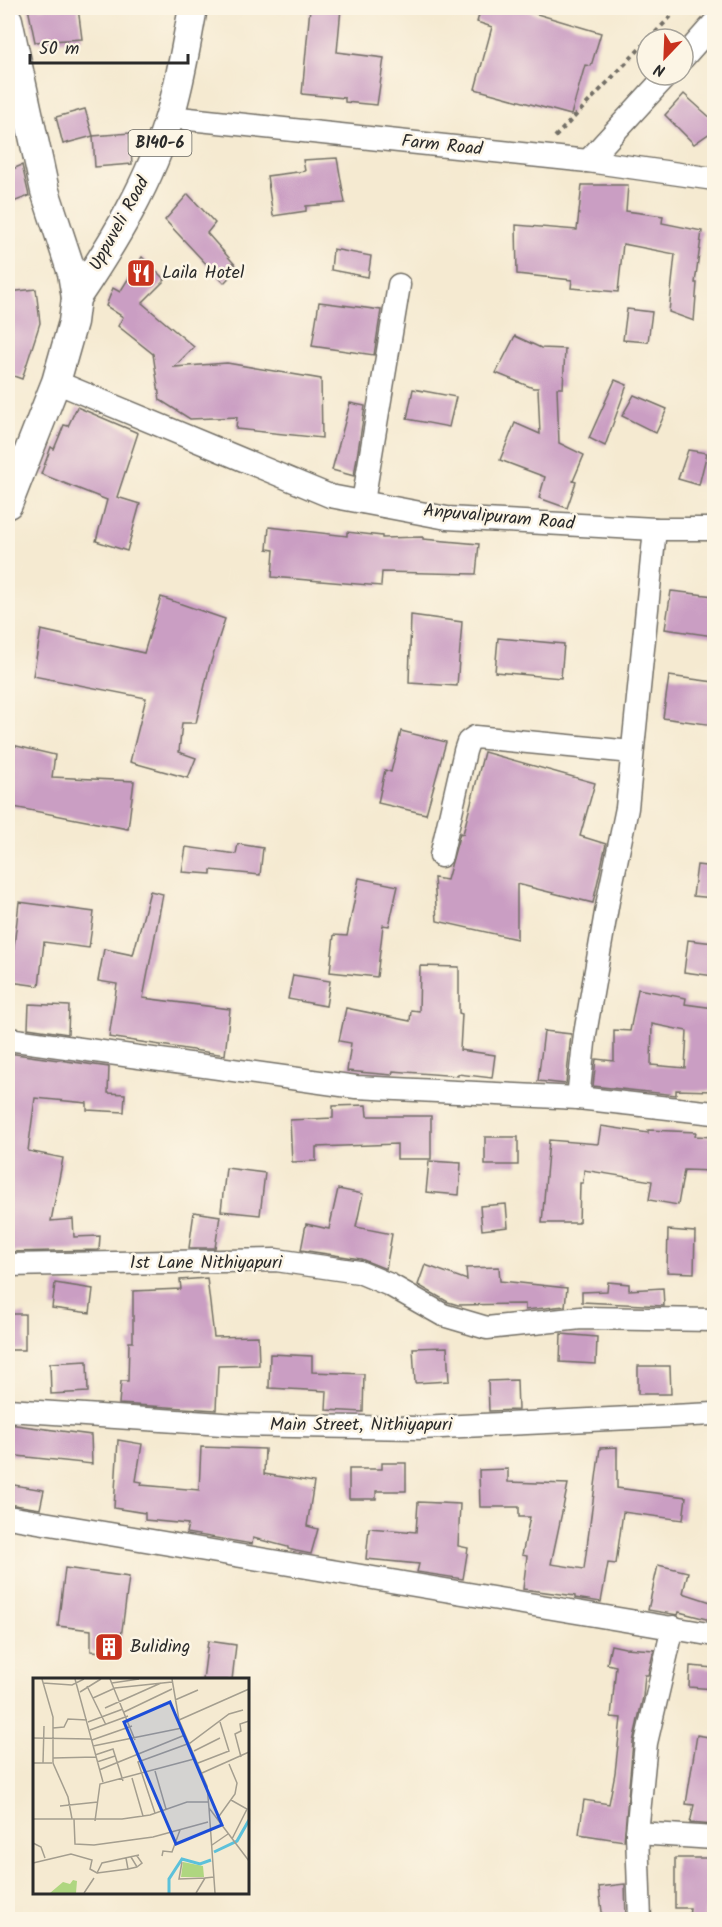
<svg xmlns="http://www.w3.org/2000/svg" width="722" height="1927" font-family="Kalam,sans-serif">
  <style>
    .building { fill: #ca9ec3; fill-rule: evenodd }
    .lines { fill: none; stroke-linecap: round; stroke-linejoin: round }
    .minor-casing { stroke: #726e65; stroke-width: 25 }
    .major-casing { stroke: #726e65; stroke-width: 31 }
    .path { stroke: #726e65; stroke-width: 4; stroke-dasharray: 4.5 4.5; stroke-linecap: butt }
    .minor { stroke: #fff; stroke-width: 22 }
    .major { stroke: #fff; stroke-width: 28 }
    .labels { text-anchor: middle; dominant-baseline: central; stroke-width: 5; stroke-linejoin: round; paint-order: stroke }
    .shield { fill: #fcf5e5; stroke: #6a6863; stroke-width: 1.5 }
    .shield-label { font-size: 16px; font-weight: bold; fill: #2b2b2b }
    .street-label { font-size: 18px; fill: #2b2b2b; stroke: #fcf5e5 }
    .poi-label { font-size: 18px; fill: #2b2b2b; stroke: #fcf5e5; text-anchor: start }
    .inset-river { fill: none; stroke: #5cc1da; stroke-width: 3 }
    .inset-road { fill: none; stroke: #a49e8f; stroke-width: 1.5 }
    .view { fill: #1d4ed8; fill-opacity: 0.15; stroke: #1d4ed8; stroke-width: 3 }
    .inset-edge { fill: none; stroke: #2b2b2b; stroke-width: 3 }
  </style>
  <rect width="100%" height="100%" fill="#fcf5e5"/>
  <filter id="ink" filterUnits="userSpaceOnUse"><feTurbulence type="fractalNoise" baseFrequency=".0167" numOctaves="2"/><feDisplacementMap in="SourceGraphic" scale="12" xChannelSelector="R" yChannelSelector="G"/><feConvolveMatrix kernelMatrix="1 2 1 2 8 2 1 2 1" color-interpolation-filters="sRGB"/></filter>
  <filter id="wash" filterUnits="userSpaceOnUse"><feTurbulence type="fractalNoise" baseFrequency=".008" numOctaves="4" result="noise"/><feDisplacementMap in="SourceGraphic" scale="24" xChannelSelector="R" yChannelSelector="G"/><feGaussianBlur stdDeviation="1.35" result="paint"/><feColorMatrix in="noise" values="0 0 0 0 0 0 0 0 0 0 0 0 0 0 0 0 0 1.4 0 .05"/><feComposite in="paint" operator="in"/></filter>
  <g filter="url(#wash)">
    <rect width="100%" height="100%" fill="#f5ead1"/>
    <g id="blocks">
      <g class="building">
        <path d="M28,8H78L82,39L35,42Z"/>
        <path d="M310,8H341L337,52L384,58L377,105L345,102V98L302,94Z"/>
        <path d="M481,8H517L601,33L591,66L585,65L571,115L475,89L492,27L477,22Z"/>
        <path d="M684,94L714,121V130L694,144L665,115Z"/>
        <path d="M85,109L93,136L63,144L56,117Z"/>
        <path d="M130,133L132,164L95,167L93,136Z"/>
        <path d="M337,158L345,203L306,206V211L273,216L267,176L305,171L303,160Z"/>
        <path d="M22,165L29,196L8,204V171Z"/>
        <path d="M582,185H628L626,211L663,216L662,223L702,231L695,283H697L694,321L669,312L675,254L623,244L618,292L571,288L572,280L517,274L516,225L577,230Z"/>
        <path d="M188,194L215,223L207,233L238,268L224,283L165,220Z"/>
        <path d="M333,249L371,256L368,277L331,270Z"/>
        <path d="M142,257L165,280L142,303L194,347L174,367L227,363L321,379L322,438L236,429L237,417L190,419L160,400L153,354L118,326L123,317L106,306L113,288L120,292Z"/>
        <path d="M36,289L40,323L22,379L8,374V292Z"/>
        <path d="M319,302L381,310L374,355L312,346Z"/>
        <path d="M627,309L652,312L648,342L623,340Z"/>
        <path d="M515,336L541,348L565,349L563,388H557L559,443L584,455L573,481L576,482L567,508L539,498L545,477L500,460L515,423L540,434L538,388H533L496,373Z"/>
        <path d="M615,380L627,385L605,446L589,438Z"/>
        <path d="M413,389L456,397L449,427L407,419Z"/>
        <path d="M634,395L667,409L656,433L622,416Z"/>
        <path d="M350,403L365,406L354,476L332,470Z"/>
        <path d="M77,407L138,433L117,497L140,504L127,551L96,541L107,500L41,474L51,447L54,449L64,425L68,426Z"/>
        <path d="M688,450L707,453L699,485L678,479Z"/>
        <path d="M269,527L347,536V532L382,536V538L423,537V539L479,544L476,574L382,572L381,586L272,577L274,550L267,549Z"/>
        <path d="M671,591L714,596L713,636L665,629Z"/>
        <path d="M161,597L225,619L209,668L196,723H182L179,752L196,758L188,778L130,762L146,698L33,676L41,630L144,653Z"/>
        <path d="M411,615L462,622L457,686L409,683Z"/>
        <path d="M498,638L564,644L561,678L495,672Z"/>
        <path d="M669,676L714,682V725L663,718Z"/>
        <path d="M401,731L446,742L426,814L378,803L385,770L391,772Z"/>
        <path d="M8,744L55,755L52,777L134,781L128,829L8,806Z"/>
        <path d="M484,752L595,783L580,836L606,844L593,903L517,884V939L437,921L434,878L447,880L460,833L463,834Z"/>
        <path d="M238,844L263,848L260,875L211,870V874L182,872L186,847L236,854Z"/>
        <path d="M697,865L714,867V898L693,896Z"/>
        <path d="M359,878L398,886L389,926L383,925L377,977L330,972L334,935L347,936Z"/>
        <path d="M150,891L163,894L143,998L230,1009L225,1055L109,1037L117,984L98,981L104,949L133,955Z"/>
        <path d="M19,902L94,912L89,948L44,942L39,986L10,982Z"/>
        <path d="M688,940L714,943V976L684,972Z"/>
        <path d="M420,966L459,967V1013L462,1014L460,1050L495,1055L492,1078L458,1074V1076L393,1071L392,1075L347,1071L351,1043L339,1041L346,1008L410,1021L411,1010L419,1011Z"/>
        <path d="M293,975L330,981L326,1006L288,999Z"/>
        <path d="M638,989L686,998L685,1004L714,1008V1091L676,1090V1095L593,1086L596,1059L614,1061V1030L630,1031ZM652,1024L687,1031L685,1068L651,1065Z"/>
        <path d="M29,1004L69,1006L68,1034L28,1028Z"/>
        <path d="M544,1031L571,1034L566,1084L538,1081Z"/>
        <path d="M8,1053L109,1067L108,1093L125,1094L124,1112L87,1110V1103L35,1098L28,1151L63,1158L51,1221L73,1219L74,1237L100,1236L99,1250L8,1252Z"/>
        <path d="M366,1105L367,1116H431V1159H397V1144L316,1147V1161L292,1162L290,1120L333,1118V1106Z"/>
        <path d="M601,1126L648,1133V1130L696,1132L695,1136L714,1137V1171L684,1170L678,1205L649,1200L652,1181L584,1170L583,1183H580L579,1223H542L549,1140L598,1144Z"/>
        <rect x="485" y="1137" width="33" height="28"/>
        <path d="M429,1161L461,1163L459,1195L426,1192Z"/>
        <path d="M226,1168L265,1173L260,1215L221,1211Z"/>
        <path d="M338,1189L363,1194L356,1227L392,1234L386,1269L361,1259L301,1250L306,1224L329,1229Z"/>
        <path d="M506,1204L508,1227L482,1230L480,1206Z"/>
        <path d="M194,1212L220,1216L215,1248H189Z"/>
        <path d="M668,1230L695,1232L694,1273L667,1272Z"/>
        <path d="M425,1265L467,1280L466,1268L499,1267L500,1281L567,1288L565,1306L525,1310V1304L458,1305L448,1302L418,1285Z"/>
        <path d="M207,1278L214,1337L258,1336L259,1365L218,1366L216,1410L119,1404L121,1381H128L129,1342H133V1291L181,1289L180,1280Z"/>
        <path d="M608,1282L629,1284V1290L663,1288L664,1306L582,1302V1292L607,1291Z"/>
        <path d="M55,1283L93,1289L90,1313L52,1308Z"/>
        <rect x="8" y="1314" width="17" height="36"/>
        <path d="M561,1334L597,1337L596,1364L560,1362Z"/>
        <path d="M447,1347L449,1381L415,1383L413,1348Z"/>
        <path d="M270,1354L312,1356V1372L364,1374L363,1412L326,1410L327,1391L269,1388Z"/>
        <path d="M87,1361L88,1392L51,1394L50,1363Z"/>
        <path d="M638,1366H670L671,1394H638Z"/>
        <path d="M517,1380L518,1410L489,1411L488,1381Z"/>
        <path d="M8,1424L91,1435L92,1464L8,1455Z"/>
        <path d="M118,1440L142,1444L136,1481L142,1482L141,1485L199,1490L201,1447L265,1449L264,1474L314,1482L307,1526L318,1529L311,1554L296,1551L288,1549V1547L253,1538L252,1544L186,1533L188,1524L145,1520V1513L114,1508Z"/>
        <path d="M617,1447V1488L686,1497L683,1520L623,1512L616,1564L608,1563L601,1602L575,1598V1596L523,1589L527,1556L522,1555L530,1517H519V1507H480L479,1470L508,1469V1482L568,1484L551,1564L584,1569L600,1448Z"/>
        <path d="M382,1463H406V1491H376V1499H349V1469H382Z"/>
        <path d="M8,1484L44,1490L40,1509L8,1504Z"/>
        <path d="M418,1502L460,1504L458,1546L468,1548L463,1579L417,1572L419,1564L366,1559L369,1528L416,1532Z"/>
        <path d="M658,1565L688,1572L683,1593L714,1603V1621L679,1612L678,1615L648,1610Z"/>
        <path d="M65,1568L129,1577L119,1653L91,1651V1630L58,1626Z"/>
        <path d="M208,1641L236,1645L232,1680H203Z"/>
        <path d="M611,1645L625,1648L654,1650L648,1675H645L643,1697L633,1742L624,1841L579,1834L584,1800L609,1804L615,1773L621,1718L611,1717L616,1666L607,1664Z"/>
        <path d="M690,1666L714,1668V1689L689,1687Z"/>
        <path d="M697,1735L714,1738V1787L712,1808L714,1809V1825L690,1823L694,1805L686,1804Z"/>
        <path d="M675,1858H714V1909H706L704,1920H689L690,1908H675Z"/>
        <path d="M625,1884L626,1920H603L599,1887Z"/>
      </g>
    </g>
  </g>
  <g filter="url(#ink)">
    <use href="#blocks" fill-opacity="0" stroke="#726e65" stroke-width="1.5"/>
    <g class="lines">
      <g class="minor-casing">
        <g id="minor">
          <path d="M683,58L714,23"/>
          <path d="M170,117L588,161L714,179"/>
          <path d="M588,161L667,75"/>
          <path d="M56,382L330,496L447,518L655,529H714"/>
          <path d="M363,502L399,285"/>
          <path d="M441,856L465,751L468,742L475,737L632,752"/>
          <path d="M8,1039L356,1087L578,1098L714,1113"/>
          <path d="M578,1098L585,1034L608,901L627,808L655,529"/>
          <path d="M8,1265L276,1260L359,1272L390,1285L443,1315L487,1328L581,1318L714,1320"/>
          <path d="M8,1410L238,1425L420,1428L714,1414"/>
          <path d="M8,1517L714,1635"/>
          <path d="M637,1833L714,1838"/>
          <path d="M640,1920L637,1833L646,1743L673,1627"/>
        </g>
      </g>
      <g class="major-casing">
        <g id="major">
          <path d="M8,20L45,191L72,273L76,298L73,322L56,382L8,504"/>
          <path d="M76,298C114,242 151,180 170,115C181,80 186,44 193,8"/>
        </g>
      </g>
      <g class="path">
        <path d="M649,39L679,8"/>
        <path d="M555,137L647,41"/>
      </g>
      <use href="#minor" class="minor"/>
      <use href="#major" class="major"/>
    </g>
  </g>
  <defs>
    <g id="restaurant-square" transform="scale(1.5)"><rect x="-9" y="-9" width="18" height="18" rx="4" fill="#c8321e" stroke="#fcf5e5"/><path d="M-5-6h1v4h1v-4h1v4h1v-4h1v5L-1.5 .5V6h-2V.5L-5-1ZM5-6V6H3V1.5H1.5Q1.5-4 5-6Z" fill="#fff"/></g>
    <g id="building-square" transform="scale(1.5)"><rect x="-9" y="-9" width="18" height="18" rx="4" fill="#c8321e" stroke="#fcf5e5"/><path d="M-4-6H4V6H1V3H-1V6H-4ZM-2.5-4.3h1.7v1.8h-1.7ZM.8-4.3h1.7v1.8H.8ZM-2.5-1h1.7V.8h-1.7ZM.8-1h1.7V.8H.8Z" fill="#fff"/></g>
  </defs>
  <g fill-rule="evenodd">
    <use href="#restaurant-square" x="141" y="273"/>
    <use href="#building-square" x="109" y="1647"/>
  </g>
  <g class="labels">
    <rect class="shield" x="128.5" y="130" width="63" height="26" rx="4.5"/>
    <g class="shield-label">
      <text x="160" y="143">B140-6</text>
    </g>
    <g class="street-label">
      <text transform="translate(442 146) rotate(6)">Farm Road</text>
      <text transform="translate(120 224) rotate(-61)">Uppuveli Road</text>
      <text transform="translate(499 518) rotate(5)">Anpuvalipuram Road</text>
      <text x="206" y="1263">1st Lane Nithiyapuri</text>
      <text x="361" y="1425">Main Street, Nithiyapuri</text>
    </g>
    <g class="poi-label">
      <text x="162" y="273">Laila Hotel</text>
      <text x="130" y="1647">Buliding</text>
    </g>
  </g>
  <g transform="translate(33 1678)">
    <rect width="216" height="216" fill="#f5ead1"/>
    <path d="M150,184L170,188L171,199H148ZM40,202L44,203L43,215H17L30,204L37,206Z" fill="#afd680"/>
    <path class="inset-river" d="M181,174L204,163L216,142M136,215V201L149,181L167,186L178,182"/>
    <path class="inset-road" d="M9,1L20,39V85L35,119L39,141M42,1L70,104M77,1L102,62M139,1L146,42L174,108L176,130L216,183M10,5L39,7L51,1M79,5L106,1M54,8L73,47M47,14L68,1M60,20L82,10L139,4M142,22L165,12M72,30L128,5M91,34L139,11M146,42L216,11M55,44L90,31M20,50L31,49L35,41L54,42M57,52L95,38M0,60L58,61M59,62L99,48M60,68L149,50M161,73L187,60M62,77L80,71L90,103M208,79L202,56L208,53L207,46L216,43M20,80L63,79M64,84L82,78M0,85H19M10,85L11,48M165,85L196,73L187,44M66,92L152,57M122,93L133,131M169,95L216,74M99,100L110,138M198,122L214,131L199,161M27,128L65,124M176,130L182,215M122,135L105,84L157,65L196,36L210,32M0,141H89L117,137L154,124H175M41,141L42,166L61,167L120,159L175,144M184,141L202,116L204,105L196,86M62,143L67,106L161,81M0,165L8,169L12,180M179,167L195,156M129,178L130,173L139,174L147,152M98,179L104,189L109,185L104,178M93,180L95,191L104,189M149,184L146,201L172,200M0,185L38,176L59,182L57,191L64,195L69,185L106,177M64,195L95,191M51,215L61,200M163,215L172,200L181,199"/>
    <path class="view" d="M137,24L189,147L143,166L91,44Z"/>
    <rect width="216" height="216" class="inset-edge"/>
  </g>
  <rect width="722" height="1927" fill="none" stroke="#fcf5e5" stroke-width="30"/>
  <g transform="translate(665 57) rotate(203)"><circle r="28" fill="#fcf5e5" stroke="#a8a49b" stroke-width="1.5"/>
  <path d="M0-4.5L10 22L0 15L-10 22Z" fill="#c8321e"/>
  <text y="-9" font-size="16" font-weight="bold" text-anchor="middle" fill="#2b2b2b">N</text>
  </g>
  <path d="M30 54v9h158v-9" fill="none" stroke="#2b2b2b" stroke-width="3"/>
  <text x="39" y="54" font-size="18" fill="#2b2b2b" stroke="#fcf5e5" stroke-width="4.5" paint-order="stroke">50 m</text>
</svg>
